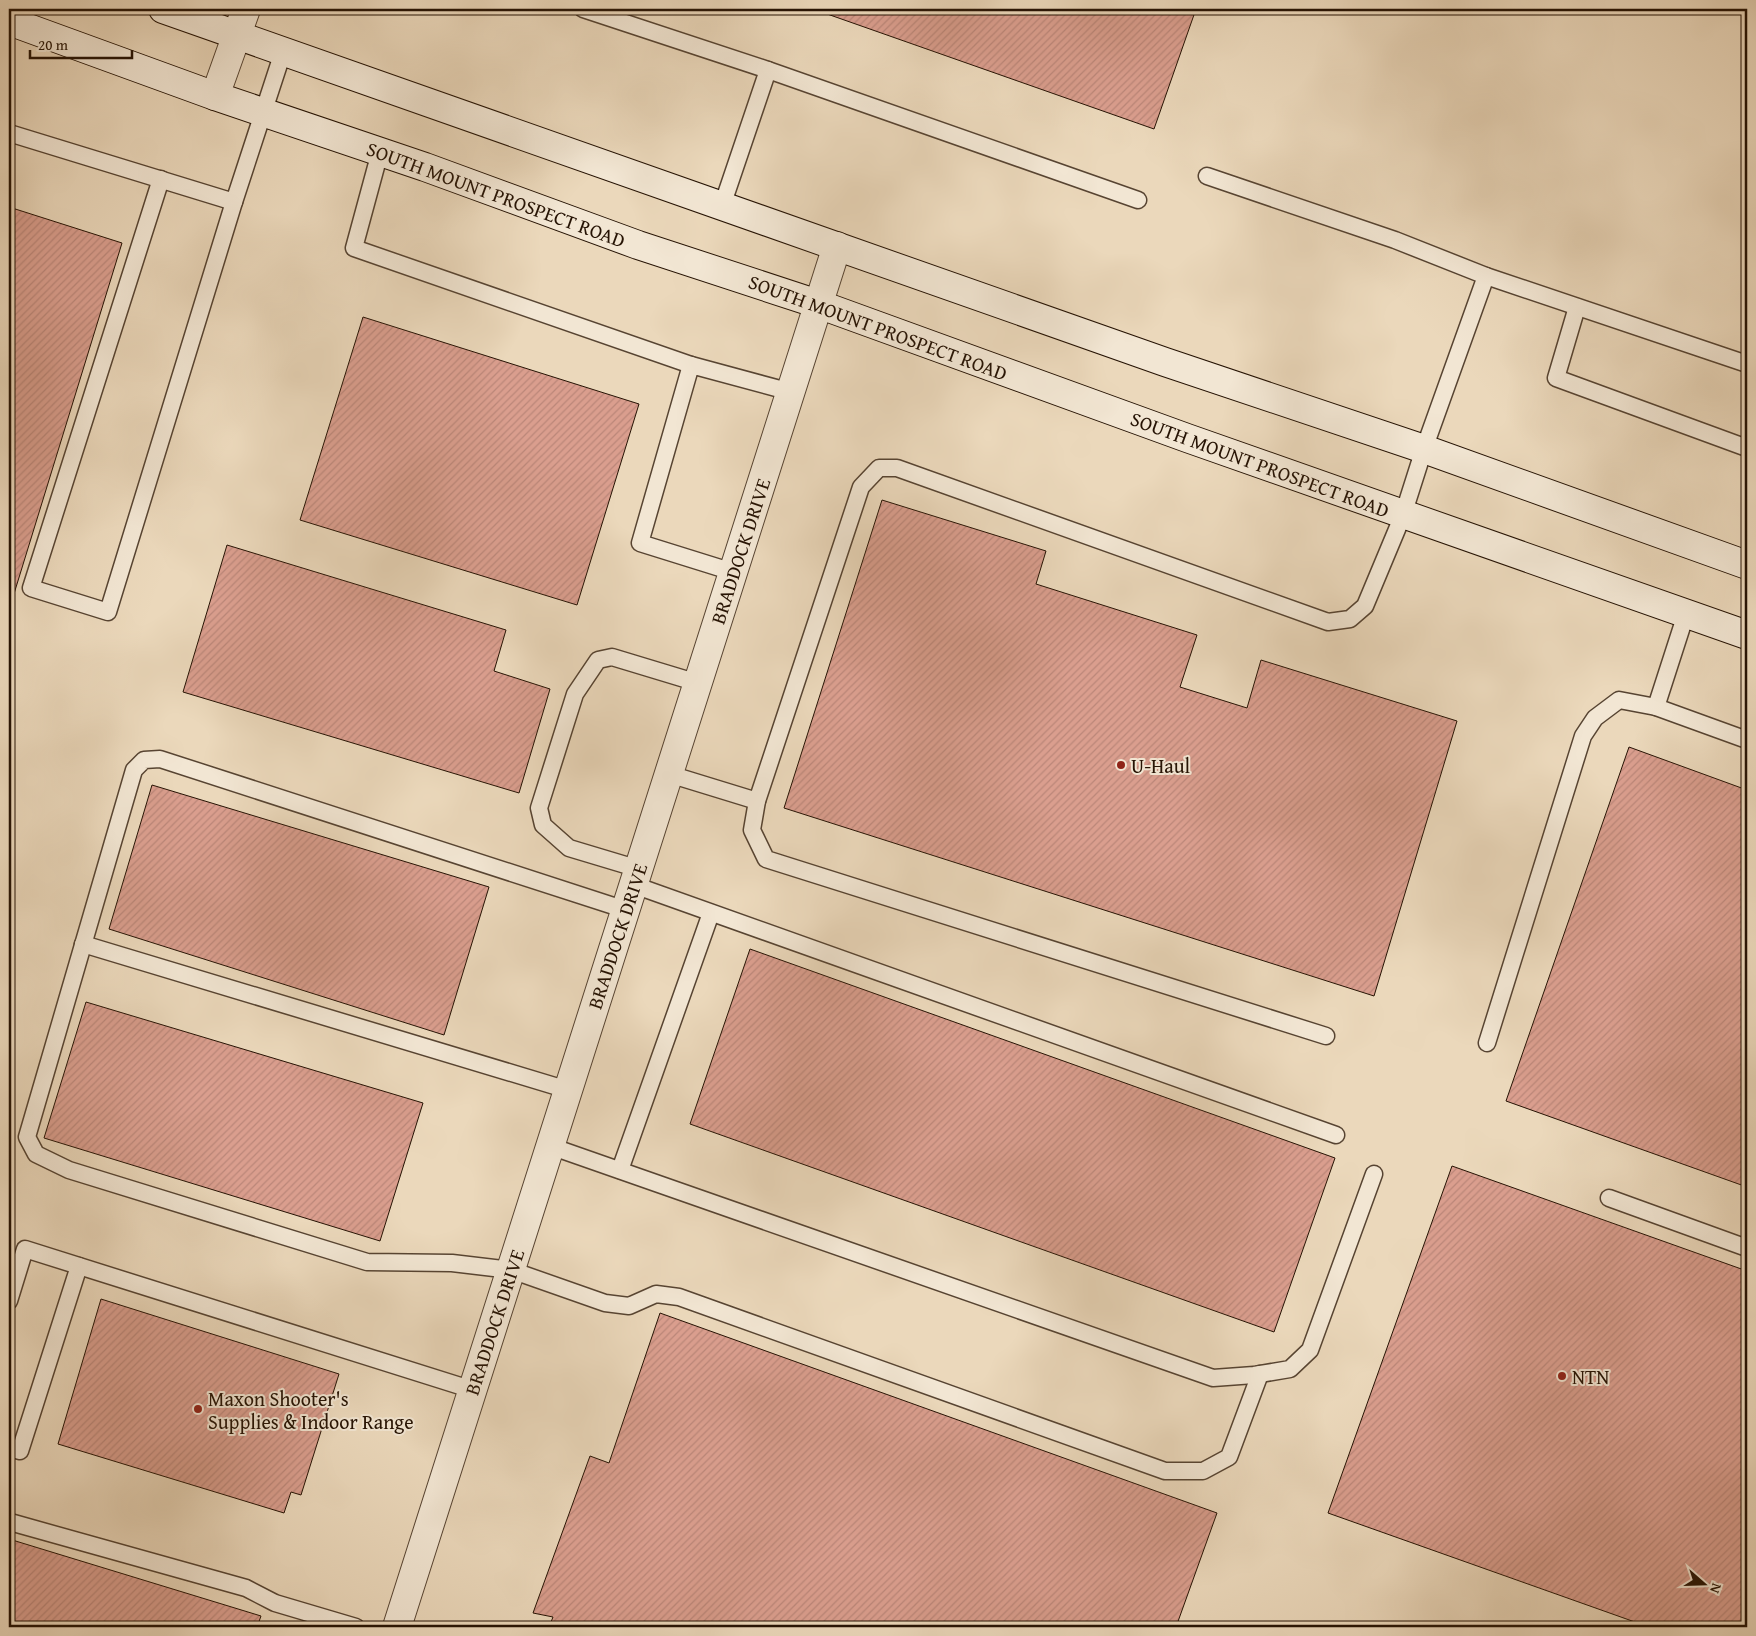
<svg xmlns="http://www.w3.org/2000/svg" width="1756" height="1636" font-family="'Gentium Book Plus',serif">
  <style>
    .building { fill: url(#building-hatch); stroke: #261304 }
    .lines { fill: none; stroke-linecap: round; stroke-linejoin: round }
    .service-casing { stroke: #574432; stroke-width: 19 }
    .minor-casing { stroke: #574432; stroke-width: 30 }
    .secondary-casing { stroke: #261304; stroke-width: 30 }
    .service { stroke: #f2e6d3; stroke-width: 16 }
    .minor { stroke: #f2e6d3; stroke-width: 28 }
    .secondary { stroke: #f2e6d3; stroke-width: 28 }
    .poi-dot { fill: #8f2418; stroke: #f2e6d3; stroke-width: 2 }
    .labels { text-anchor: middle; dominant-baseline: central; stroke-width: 4; stroke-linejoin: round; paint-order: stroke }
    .street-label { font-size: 20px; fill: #261304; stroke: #f2e6d3 }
    .poi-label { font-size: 20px; fill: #261304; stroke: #f2e6d3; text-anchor: start }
  </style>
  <defs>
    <pattern id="building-hatch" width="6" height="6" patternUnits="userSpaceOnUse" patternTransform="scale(1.25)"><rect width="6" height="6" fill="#da9e8e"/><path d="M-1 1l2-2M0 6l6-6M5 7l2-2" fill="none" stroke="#bb8779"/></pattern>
  </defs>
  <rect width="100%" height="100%" fill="#ebd8bb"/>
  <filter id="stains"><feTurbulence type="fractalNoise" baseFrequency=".004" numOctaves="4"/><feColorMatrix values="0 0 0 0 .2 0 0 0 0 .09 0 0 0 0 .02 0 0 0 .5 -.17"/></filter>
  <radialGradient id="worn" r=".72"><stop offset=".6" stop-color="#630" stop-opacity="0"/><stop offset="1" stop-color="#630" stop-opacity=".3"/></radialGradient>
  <g class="building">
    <path d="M813,9H1196L1154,129Z"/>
    <path d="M9,207L122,243L9,610Z"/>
    <path d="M363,317L639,404L577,605L300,520Z"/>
    <path d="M882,500L1046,551L1036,584L1197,635L1180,687L1247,708L1261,660L1457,721L1374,996L784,808Z"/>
    <path d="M227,545L506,630L494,671L550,689L519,793L183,692Z"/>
    <path d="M1629,747L1747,790V1187L1506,1101Z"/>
    <path d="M152,785L489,887L444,1035L109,929Z"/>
    <path d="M750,949L1335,1158L1274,1332L690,1124Z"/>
    <path d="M86,1002L423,1103L380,1241L44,1138Z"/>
    <path d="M1452,1166L1747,1271V1627H1649L1328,1513Z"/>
    <path d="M101,1299L339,1374L301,1495L291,1492L284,1513L58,1444Z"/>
    <path d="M660,1313L1217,1513L1176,1627H549L553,1617L533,1613L590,1456L609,1463Z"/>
    <path d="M9,1539L261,1616L257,1627H9Z"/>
  </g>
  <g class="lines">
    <g class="service-casing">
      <g id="service">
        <path d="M583,9L768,70L1138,200"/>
        <path d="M9,133L234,202L283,52"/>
        <path d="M380,152L354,248L691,365"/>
        <path d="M1207,176L1395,240L1486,276L1747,364"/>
        <path d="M161,179L31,588L108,612L234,202"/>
        <path d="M722,206L768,70"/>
        <path d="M1577,307L1556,378L1747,448"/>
        <path d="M733,572L640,543L691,365L791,392"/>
        <path d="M1686,614L1656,707L1747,740"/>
        <path d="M669,774L757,801"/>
        <path d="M639,869L569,848L543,825L539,808L575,694L598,660L612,657L698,683"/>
        <path d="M634,885L1336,1135"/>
        <path d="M626,910L160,759L144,760L134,770L27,1137L36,1154L69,1170L367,1262L452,1263L511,1270L605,1303L629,1306L656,1294L679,1297L1165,1471H1203L1229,1457L1260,1374"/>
        <path d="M83,944L568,1090"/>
        <path d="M1326,1036L766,859L752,830L757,801L861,487L879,468H897L1328,622L1350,619L1365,606L1403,515L1424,449L1486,276"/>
        <path d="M1487,1043L1583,736L1595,718L1619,700L1656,707"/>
        <path d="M550,1146L1213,1378L1254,1375L1290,1369L1310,1350L1374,1174"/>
        <path d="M620,1170L711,913"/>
        <path d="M1609,1198L1747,1248"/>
        <path d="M9,1301L25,1249L473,1390"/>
        <path d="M9,1448L20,1451L79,1266"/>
        <path d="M10,1522L246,1588L275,1603L356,1627"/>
      </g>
    </g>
    <g class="minor-casing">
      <g id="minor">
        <path d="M215,96L246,9"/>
        <path d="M397,1627L837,246"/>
      </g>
    </g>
    <g class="secondary-casing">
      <g id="secondary">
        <path d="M163,9L1165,362L1424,449L1747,565"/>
        <path d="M9,21L215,96L425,167L638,245L818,304L1187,438L1747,635"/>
      </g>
    </g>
    <use href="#service" class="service"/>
    <use href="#minor" class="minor"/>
    <use href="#secondary" class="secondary"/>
  </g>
  <g class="poi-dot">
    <circle cx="1121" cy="765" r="5"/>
    <circle cx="1562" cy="1376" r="5"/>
    <circle cx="198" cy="1409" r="5"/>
  </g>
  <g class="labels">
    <g class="street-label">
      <text transform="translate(496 194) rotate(20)">SOUTH MOUNT PROSPECT ROAD</text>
      <text transform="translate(878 327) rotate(20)">SOUTH MOUNT PROSPECT ROAD</text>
      <text transform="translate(1260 464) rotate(20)">SOUTH MOUNT PROSPECT ROAD</text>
      <text transform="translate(740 551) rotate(-72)">BRADDOCK DRIVE</text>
      <text transform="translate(617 936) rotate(-72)">BRADDOCK DRIVE</text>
      <text transform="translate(494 1322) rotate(-72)">BRADDOCK DRIVE</text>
    </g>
    <g class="poi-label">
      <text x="1131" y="765">U-Haul</text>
      <text x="1572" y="1376">NTN</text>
      <text x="208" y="1398">Maxon Shooter's<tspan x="208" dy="23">Supplies &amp; Indoor Range</tspan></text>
    </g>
  </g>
  <rect width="1756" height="1636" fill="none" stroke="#ebd8bb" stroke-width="30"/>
  <rect x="10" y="10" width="1736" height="1616" fill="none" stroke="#261304" stroke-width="2.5"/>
  <rect x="15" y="15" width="1726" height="1606" fill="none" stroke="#261304"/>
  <g transform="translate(1704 1584) rotate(110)" stroke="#f2e6d3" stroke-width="4" paint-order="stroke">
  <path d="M0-4L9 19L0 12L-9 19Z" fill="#261304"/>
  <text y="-8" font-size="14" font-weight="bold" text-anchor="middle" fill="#261304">N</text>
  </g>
  <path d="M30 50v8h102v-8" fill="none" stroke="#261304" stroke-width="2.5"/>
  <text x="38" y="50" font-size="15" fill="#261304" stroke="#f2e6d3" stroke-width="4" paint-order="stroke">20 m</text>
  <rect width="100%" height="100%" filter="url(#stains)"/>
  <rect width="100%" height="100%" fill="url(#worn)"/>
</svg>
